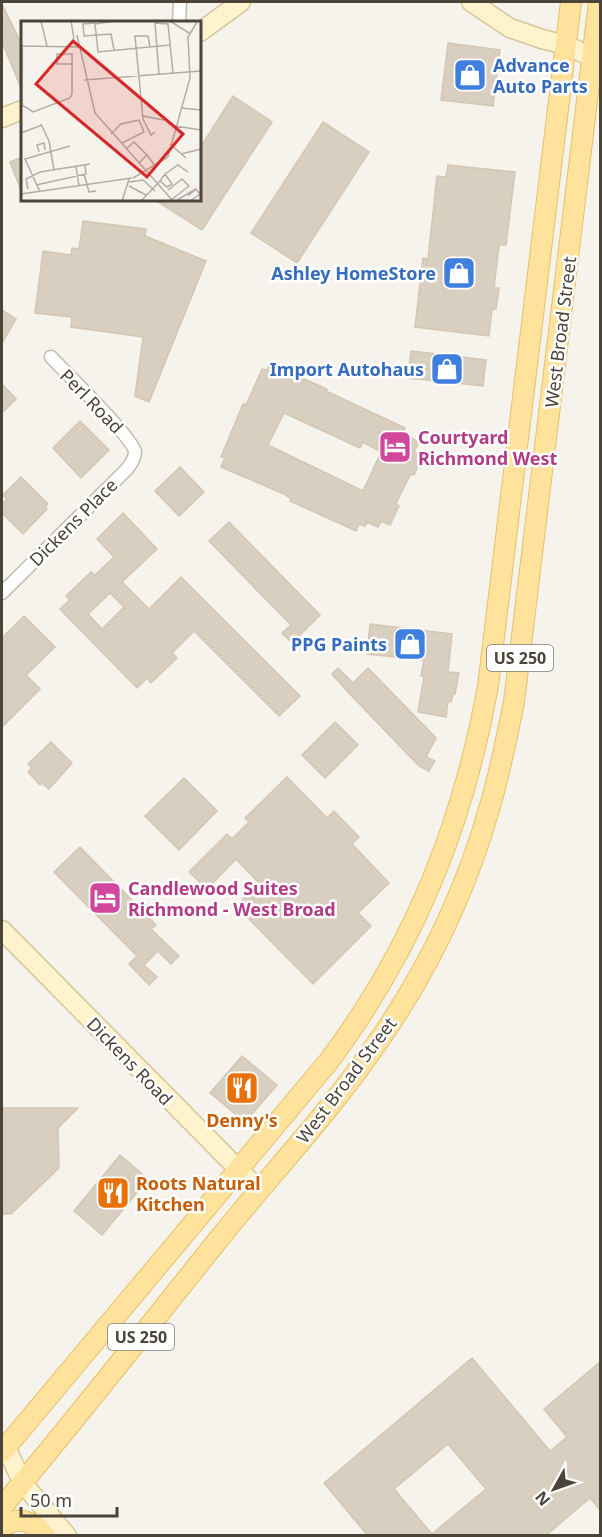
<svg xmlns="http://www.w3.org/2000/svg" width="602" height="1537" font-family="'Noto Sans',sans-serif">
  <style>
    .building { fill: #d8cfc1; stroke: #d3c7b4; stroke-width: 1.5; fill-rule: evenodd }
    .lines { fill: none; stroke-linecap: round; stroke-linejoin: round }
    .street-casing { stroke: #c2bbae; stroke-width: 15 }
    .secondary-casing { stroke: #d6c79b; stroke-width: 21 }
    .primary-casing { stroke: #e6c16a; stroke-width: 22 }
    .street { stroke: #fff; stroke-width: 12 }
    .secondary { stroke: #fff3cd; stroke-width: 18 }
    .primary { stroke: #ffe39c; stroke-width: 20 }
    .labels { text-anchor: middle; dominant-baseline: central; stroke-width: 5; stroke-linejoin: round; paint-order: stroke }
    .shield { fill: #fff; stroke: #817c74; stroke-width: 1.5 }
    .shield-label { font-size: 16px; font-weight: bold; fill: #4b4439 }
    .shop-label { font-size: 18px; font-weight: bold; fill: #366cbe; stroke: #fff; text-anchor: end }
    .street-label { font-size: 18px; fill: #4b4439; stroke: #fff }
    .hotel-label { font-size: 18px; font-weight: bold; fill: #b23c85; stroke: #fff; text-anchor: start }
    .food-label { font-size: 18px; font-weight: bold; fill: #c56008; stroke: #fff }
    .inset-road { fill: none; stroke: #b2ada4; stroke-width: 1.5 }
    .view { fill: #d62828; fill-opacity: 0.15; stroke: #d62828; stroke-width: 3 }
    .inset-edge { fill: none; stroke: #4b4439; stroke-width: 3 }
  </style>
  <rect width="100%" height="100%" fill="#f6f3ec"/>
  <g class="building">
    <path d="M2,4L22,45V90L2,42Z"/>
    <path d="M448,43L500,50L493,106L441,100Z"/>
    <path d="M233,96L272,122L202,230L155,200H200V148Z"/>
    <path d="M323,122L369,152L297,263L251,233Z"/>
    <path d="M22,157V193L10,162Z"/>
    <path d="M448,165L515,172L506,245H499L494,288H499L496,309H492L489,336L415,327L423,258L428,259L437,176L446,177Z"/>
    <path d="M83,221L146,229L145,236L206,261L149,402L135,396L143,337L71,327L72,317L35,313L43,251L71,255L72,248L79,249Z"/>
    <path d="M2,310L16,319L2,343Z"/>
    <path d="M411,351L486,360L483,386L408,378Z"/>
    <path d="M270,364L327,389L326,391L405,428L403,434L419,442L414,452L422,456L414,475L411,474L406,483L396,504L399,506L390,525L381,521L378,527L367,522L365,526L359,524L356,531L290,501L291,499L284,494L221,467L225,458L221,457L243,404L246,405L262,369L267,370ZM284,413L360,448L363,442L381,452L363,491L268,445Z"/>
    <path d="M2,384L16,399L2,413Z"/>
    <path d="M80,421L109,450L81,478L53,448Z"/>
    <path d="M180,467L204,492L179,516L155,491Z"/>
    <path d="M21,477L48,504L45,507L47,509L23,534L2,513V504L7,499L3,495Z"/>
    <path d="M123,513L157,549L122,582L149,609L181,577L300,696L279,716L194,631L172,653L177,658L151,683L147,678L137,688L60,609L70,600L66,596L91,572L95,575L114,557L97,539ZM110,593L124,607L102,629L88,614Z"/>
    <path d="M229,522L320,615L292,643L282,633L291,625L209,541Z"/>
    <path d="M24,616L55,647L26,675L40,689L2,727V638Z"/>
    <path d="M370,624L452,634L448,672L459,673L455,694H453L451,702L448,701L446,717L418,712L424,676H421L424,660L367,654Z"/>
    <path d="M338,668L353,683L368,668L436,738L426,757L435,761L429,771L419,766L346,690L332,674Z"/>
    <path d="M335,722L358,745L325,778L302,755Z"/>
    <path d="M51,742L72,763L49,789L42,783L40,785L28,772L32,768L28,764Z"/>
    <path d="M287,777L327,818L334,811L359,837L352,844L389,883L358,913L371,926L313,984L236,906L259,883L236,859L207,889L189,872L227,834L232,839L249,822L245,818Z"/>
    <path d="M184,778L217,811L179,850L145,816Z"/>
    <path d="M80,847L156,925L151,929L179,956L171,964L158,951L144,965L157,977L149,985L129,964L137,956L54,872Z"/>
    <path d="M242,1056L277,1085L245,1122L210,1093Z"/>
    <path d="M2,1108H78L58,1128L59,1168L11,1214H2Z"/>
    <path d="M120,1155L148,1179L102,1235L74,1211Z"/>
    <path d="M472,1358L550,1451L567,1437L544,1409L600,1362V1510L590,1498L545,1536H368L324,1483ZM448,1444L486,1489L432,1534L394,1489Z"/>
  </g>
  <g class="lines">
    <g class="street-casing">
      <g id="street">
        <path d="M179,22L180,2"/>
        <path d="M2,593L127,469C131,464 135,458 135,452C134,439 64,371 51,357"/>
      </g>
    </g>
    <g class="secondary-casing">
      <g id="secondary">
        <path d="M471,2L510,28L542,39L566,45L600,61"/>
        <path d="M200,32L241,2"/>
        <path d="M2,118L22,110"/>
        <path d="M2,930L259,1190"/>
        <path d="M6,1447L22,1482L67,1536"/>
      </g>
    </g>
    <g class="primary-casing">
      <g id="primary">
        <path d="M2,1452L329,1061C414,947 463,825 488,686L571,2"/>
        <path d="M2,1507C77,1418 149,1326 222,1235C273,1172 329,1113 375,1046C426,974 466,891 490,806C500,772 507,737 514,702L599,2"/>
        <path d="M2,1527C19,1515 33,1521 45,1536"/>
      </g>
    </g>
    <use href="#street" class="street"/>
    <use href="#secondary" class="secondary"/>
    <use href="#primary" class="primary"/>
  </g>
  <defs>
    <g id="shop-square" transform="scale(1.725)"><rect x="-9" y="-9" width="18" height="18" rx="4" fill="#3f7fe0" stroke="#fff"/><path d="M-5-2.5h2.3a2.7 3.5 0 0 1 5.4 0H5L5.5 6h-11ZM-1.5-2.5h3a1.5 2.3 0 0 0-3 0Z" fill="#fff"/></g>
    <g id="hotel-square" transform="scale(1.725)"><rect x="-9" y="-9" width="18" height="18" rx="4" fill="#d1479c" stroke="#fff"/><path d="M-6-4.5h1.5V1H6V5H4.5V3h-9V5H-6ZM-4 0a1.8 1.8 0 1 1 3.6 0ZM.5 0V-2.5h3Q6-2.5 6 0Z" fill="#fff"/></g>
    <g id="restaurant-square" transform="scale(1.725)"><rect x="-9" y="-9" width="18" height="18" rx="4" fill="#e8710a" stroke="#fff"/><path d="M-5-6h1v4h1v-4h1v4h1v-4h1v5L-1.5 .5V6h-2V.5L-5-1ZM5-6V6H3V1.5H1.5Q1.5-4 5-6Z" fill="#fff"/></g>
  </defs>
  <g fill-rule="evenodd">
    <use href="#shop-square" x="470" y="75"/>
    <use href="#shop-square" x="459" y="273"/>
    <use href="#shop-square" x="447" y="369"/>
    <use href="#hotel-square" x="395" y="447"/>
    <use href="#shop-square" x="410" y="644"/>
    <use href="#hotel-square" x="105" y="898"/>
    <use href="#restaurant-square" x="242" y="1088"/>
    <use href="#restaurant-square" x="113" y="1193"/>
  </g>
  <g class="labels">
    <g class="shield">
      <rect x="487" y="645" width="66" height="26" rx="4.5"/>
      <rect x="108" y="1324" width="66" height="26" rx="4.5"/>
    </g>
    <g class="shield-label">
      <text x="520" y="658">US 250</text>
      <text x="141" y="1337">US 250</text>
    </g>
    <g class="shop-label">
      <text x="493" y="65" text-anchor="start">Advance<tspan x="493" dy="21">Auto Parts</tspan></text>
      <text x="436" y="273">Ashley HomeStore</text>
      <text x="424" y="369">Import Autohaus</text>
      <text x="387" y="644">PPG Paints</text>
    </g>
    <g class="street-label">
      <text transform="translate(560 332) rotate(-83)">West Broad Street</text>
      <text transform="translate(92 401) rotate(46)">Perl Road</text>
      <text transform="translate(73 522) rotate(-45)">Dickens Place</text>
      <text transform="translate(130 1061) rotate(46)">Dickens Road</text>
      <text transform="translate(346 1080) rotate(-53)">West Broad Street</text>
    </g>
    <g class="hotel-label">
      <text x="418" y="437">Courtyard<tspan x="418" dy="21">Richmond West</tspan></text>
      <text x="128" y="888">Candlewood Suites<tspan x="128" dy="21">Richmond - West Broad</tspan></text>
    </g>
    <g class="food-label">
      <text x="242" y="1120">Denny's</text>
      <text x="136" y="1183" text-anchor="start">Roots Natural<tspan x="136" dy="21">Kitchen</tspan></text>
    </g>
  </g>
  <g transform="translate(21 21)">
    <rect width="180" height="180" fill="#f6f3ec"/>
    <path class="inset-road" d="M20,0L26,25M50,0L53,18M94,0L74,3L77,31L149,24M149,0L168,12M74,2L62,3L63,15L90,13L93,29M56,14L74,92L152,180M0,25L58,26M129,26L127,15H114L122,98L130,114L134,111M0,42L1,45V25M1,45V84L12,91L49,77L51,73V33H36V43H51M138,53L134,2L147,3L152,52M63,59L180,50M160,87L180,89M122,95L143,99M20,103L28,120L33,149M154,105L180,109M0,112L21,104M90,113L100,103L118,99L123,111L101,122M149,123L165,137M105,128L113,121L126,134M18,131L16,124L23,122L24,129M160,133L180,128M118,142L126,134L135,146M55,145L58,165M63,153L68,171L75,170M144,153L157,144L167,151M112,157L147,136L169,57L167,16L176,1M108,161L122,159L134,170M15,164L65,153L64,144M108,165L125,174M7,168L5,158L19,151L69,143M147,169L161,158L168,165L150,179M19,171L4,138L49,125M0,173L111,157M167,175L175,168L179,173L169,180M156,179L175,168M101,180L108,158M120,180L139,160L146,166L151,163L144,153L139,160"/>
    <path class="view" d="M52,20L162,113L126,156L15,63Z"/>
    <rect width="180" height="180" class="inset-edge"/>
  </g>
  <rect width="602" height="1537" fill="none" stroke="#4b4439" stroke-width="6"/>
  <g transform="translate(554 1489) rotate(230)" stroke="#ffffff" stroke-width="4.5" paint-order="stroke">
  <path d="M0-4.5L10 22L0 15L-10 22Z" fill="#4b4439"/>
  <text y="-9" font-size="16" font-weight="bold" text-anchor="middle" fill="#4b4439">N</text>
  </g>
  <path d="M21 1507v9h96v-9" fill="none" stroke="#4b4439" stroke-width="3"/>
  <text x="30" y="1507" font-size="18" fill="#4b4439" stroke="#ffffff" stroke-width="4.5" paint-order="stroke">50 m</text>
</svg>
